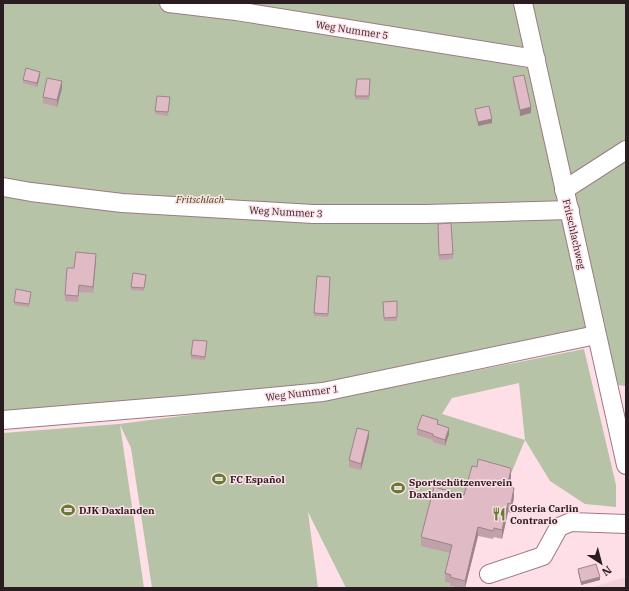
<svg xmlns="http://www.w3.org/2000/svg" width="629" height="591" font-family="'IBM Plex Serif',serif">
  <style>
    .built { fill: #f5d0db }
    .green { fill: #b7c3a6; fill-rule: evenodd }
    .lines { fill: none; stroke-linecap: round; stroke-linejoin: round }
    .minor-casing { stroke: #9c7a84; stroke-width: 20 }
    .minor { stroke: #fff; stroke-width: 18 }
    .wall { fill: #c1a1a9 }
    .shaded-wall { fill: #9d838a }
    .building { fill: #e0bbc5; stroke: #9d838a }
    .labels { text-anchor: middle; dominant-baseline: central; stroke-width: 3; stroke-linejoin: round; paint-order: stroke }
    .street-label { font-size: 10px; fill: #2a1d21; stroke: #fedfe8 }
    .park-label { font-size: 10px; font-style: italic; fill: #384d00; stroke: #fedfe8 }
    .poi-label { font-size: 10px; font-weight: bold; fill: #2a1d21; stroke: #fedfe8; text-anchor: start }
  </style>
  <rect width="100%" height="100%" fill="#fedfe8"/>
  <path class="built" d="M626,577V588H590Z"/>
  <g class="green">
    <path d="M3,3H626V386L617,385L600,329L329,386L30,410H3Z"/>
    <path d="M584,349L616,485V507L585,504L550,481L525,440L510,476L452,553L450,586L460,588H346L308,512L318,588H152L131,448L120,425L144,588H3V433L119,424L368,392ZM519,383L525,440L442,414L452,398Z"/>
  </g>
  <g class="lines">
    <g class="minor-casing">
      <g id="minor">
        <path d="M169,3L236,11L536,59"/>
        <path d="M523,3L626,465"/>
        <path d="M3,187L31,192L122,203L313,214H426L570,210"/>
        <path d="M564,190L626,150"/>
        <path d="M3,420L184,405L323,392L596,335"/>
        <path d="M489,574L543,556L559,527L571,522L626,524"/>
      </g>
    </g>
    <use href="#minor" class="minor"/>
  </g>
  <g class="wall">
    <path d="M40,75L37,87L23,83V80Z"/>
    <path d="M513,77L531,113L520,116L513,84Z"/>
    <path d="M357,79H370L369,100L355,99Z"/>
    <path d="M62,88L57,107L43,103V97Z"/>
    <path d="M170,100L168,116L155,114V111Z"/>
    <path d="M475,109L492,123L478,126L475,112Z"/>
    <path d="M438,224L453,254V259L439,260Z"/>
    <path d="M96,260L93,293L79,292L78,302L65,301V295L74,268Z"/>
    <path d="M146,278L144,291L131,290V287Z"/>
    <path d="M330,280L328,317L314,316V313Z"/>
    <path d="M31,295L29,307L14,305V302Z"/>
    <path d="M397,301V321H384L383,302Z"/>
    <path d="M207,345L205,360L191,359V355Z"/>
    <path d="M438,424L449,434L445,446L433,442V440L417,435V429Z"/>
    <path d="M369,437L361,470L349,467V460Z"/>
    <path d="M477,467L511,478L509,487L514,497L511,513L508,512L502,539L494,537L493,539L478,536L465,588H460L450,586V583L445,582V573L450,553L421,546V537L464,495Z"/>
    <path d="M578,569L600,580L581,585L578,572Z"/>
  </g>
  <g class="shaded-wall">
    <path d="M40,72V75L37,87V83Z"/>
    <path d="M62,81V88L57,107V100Z"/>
    <path d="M531,107V113L520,116V110Z"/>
    <path d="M492,119V123L478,126V122Z"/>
    <path d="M96,254V260L93,293V287Z"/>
    <path d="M449,428V434L445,446V440Z"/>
    <path d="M369,431V437L361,470V464Z"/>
    <path d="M511,470V478L507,495V486Z"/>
    <path d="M514,488V497L511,513V504Z"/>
    <path d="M508,503V512L502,539V530Z"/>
    <path d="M478,527V536L465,588V581Z"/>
    <path d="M600,577V580L581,585V582Z"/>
  </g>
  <g class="building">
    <path d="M26,68L40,72L37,83L23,80Z"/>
    <path d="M524,75L531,107L520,110L513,77Z"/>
    <path d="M47,78L62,81L57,100L43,97Z"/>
    <path d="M357,79H370L369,96H355Z"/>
    <path d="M157,96L170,97L168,112L155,111Z"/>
    <path d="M489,106L492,119L478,122L475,109Z"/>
    <path d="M451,223L453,254L439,255L438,224Z"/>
    <path d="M76,252L96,254L93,287L79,285L78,296L65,295L67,268H74Z"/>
    <path d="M133,273L146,275L144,288L131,287Z"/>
    <path d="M317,276L330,277L328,314L314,313Z"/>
    <path d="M16,289L31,292L29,304L14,302Z"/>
    <path d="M397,301V317L384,318L383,302Z"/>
    <path d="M193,340L207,341L205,357L191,355Z"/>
    <path d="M422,415L438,420L437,424L449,428L445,440L433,436V434L417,429Z"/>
    <path d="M357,428L369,431L361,464L349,460Z"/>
    <path d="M478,459L510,468L511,470L507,486L514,488L511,504L508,503L502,530L494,528L493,531L478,527L465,581L450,577L451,575L445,573L452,545L421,537L434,487L464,495L472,466L477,467Z"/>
    <path d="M596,564L600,577L581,582L578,569Z"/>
  </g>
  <defs>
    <g id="stadium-bare" transform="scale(1.08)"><path d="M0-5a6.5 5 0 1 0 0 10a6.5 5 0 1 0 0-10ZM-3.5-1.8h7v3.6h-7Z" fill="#647e31" stroke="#fedfe8" stroke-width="2.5" paint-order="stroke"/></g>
    <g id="restaurant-bare" transform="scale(1.08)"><path d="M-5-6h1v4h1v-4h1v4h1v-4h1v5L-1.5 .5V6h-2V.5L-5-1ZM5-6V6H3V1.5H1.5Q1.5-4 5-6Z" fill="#647e31" stroke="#fedfe8" stroke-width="2.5" paint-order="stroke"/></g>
  </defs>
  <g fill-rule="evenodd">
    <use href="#stadium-bare" x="219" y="479"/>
    <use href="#stadium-bare" x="398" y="488"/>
    <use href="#stadium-bare" x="68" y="510"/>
    <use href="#restaurant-bare" x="499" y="514"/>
  </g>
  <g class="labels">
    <g class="street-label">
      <text transform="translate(352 30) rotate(9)">Weg Nummer 5</text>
      <text transform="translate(286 212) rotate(3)">Weg Nummer 3</text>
      <text transform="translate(574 234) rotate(77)">Fritschlachweg</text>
      <text transform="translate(302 393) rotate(-7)">Weg Nummer 1</text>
    </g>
    <g class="park-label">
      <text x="200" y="199">Fritschlach</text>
    </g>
    <g class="poi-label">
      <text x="230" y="479">FC Español</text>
      <text x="409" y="482">Sportschützenverein<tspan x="409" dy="12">Daxlanden</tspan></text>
      <text x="510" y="508">Osteria Carlin<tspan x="510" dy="12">Contrario</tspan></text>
      <text x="79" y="510">DJK Daxlanden</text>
    </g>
  </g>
  <rect width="629" height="591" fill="none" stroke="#2a1d21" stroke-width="8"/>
  <g transform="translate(601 563) rotate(144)" stroke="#fedfe8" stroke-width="3" paint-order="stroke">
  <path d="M0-3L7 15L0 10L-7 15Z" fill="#2a1d21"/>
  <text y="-6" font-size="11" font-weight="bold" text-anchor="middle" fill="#2a1d21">N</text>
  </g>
</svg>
